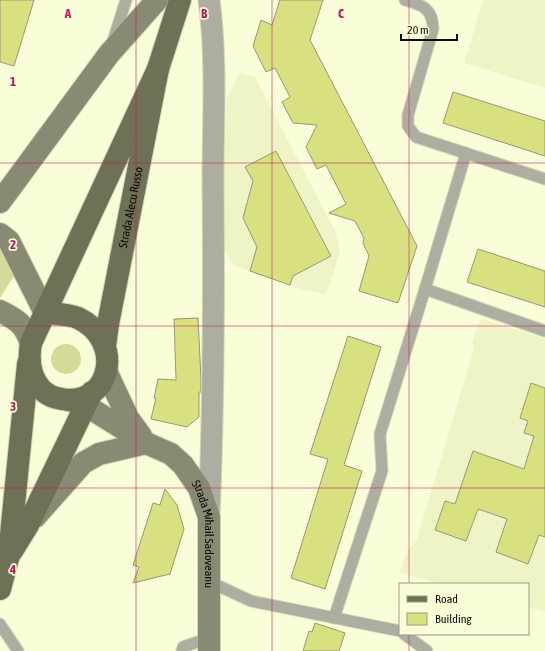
<svg xmlns="http://www.w3.org/2000/svg" width="545" height="651" font-family="'Asap Condensed',sans-serif">
  <style>
    .built { fill: #eff4c7 }
    .green { fill: #d4da99 }
    .building { fill: #d8e07f; stroke: #969977 }
    .lines { fill: none; stroke-linecap: round; stroke-linejoin: round }
    .service-casing { stroke: #d3d6b6; stroke-width: 13 }
    .minor-casing { stroke: #d3d6b6; stroke-width: 23 }
    .secondary-casing { stroke: #d3d6b6; stroke-width: 24 }
    .primary-casing { stroke: #d3d6b6; stroke-width: 24 }
    .service { stroke: #adae9f; stroke-width: 11 }
    .minor { stroke: #adae9f; stroke-width: 21 }
    .secondary { stroke: #888a74; stroke-width: 22 }
    .primary { stroke: #6e7155; stroke-width: 22 }
    .grid { fill: none; stroke: #c2185b; stroke-width: 1; stroke-opacity: 0.55 }
    .labels { text-anchor: middle; dominant-baseline: central; stroke-width: 3.5; stroke-linejoin: round; paint-order: stroke }
    .street-label { font-size: 12px; fill: #0b0c02; stroke: #f9fdd8 }
    .grid-label { font-size: 13px; text-anchor: middle; font-weight: bold; fill: #c2185b; stroke: #f9fdd8; stroke-width: 3.5; stroke-linejoin: round; paint-order: stroke }
  </style>
  <rect width="100%" height="100%" fill="#f9fdd8"/>
  <g class="built">
    <path d="M483,0H545V88L464,63Z"/>
    <path d="M240,73L255,77L336,233L340,252L328,290L324,294L304,290L233,265L220,242L227,97Z"/>
    <path d="M483,319L545,339V612L528,607V584H441L400,573L406,554L417,539L474,348L472,342L478,324Z"/>
  </g>
  <g class="green">
    <path d="M0,242L15,274L0,298Z"/>
    <circle cx="66" cy="359" r="15"/>
  </g>
  <g class="building">
    <path d="M0,0H34L14,66L0,62Z"/>
    <path d="M280,0H323L310,40L417,246L398,303L359,291L369,256L363,243L364,238L355,221L329,213L346,204L326,165L317,169L306,147L317,125L293,123L282,102L290,97L275,68L266,72L253,46L261,20L272,25Z"/>
    <path d="M453,92L545,121V156L443,123Z"/>
    <path d="M276,151L331,256L293,276L290,285L250,271L257,247L243,218L253,181L245,167Z"/>
    <path d="M478,249L545,271V307L467,282Z"/>
    <path d="M198,318L201,379V392H199V417L187,427L151,419L156,398H154L158,379L176,380L174,319Z"/>
    <path d="M348,336L381,347L344,465L362,471L325,589L291,578L328,459L310,454Z"/>
    <path d="M531,383L545,388V537L539,535L528,564L496,552L507,519L478,509L466,541L435,530L445,501L455,504L473,451L524,469L534,436L524,433L528,421L520,418Z"/>
    <path d="M165,489L177,505L184,529L170,574L133,583L139,567L133,565L153,503L160,505Z"/>
    <path d="M315,623L345,633L339,651H303L309,631L312,632Z"/>
  </g>
  <g class="lines">
    <g class="service-casing">
      <g id="service">
        <path d="M405,0C423,5 433,9 433,29L408,115V126L416,137L545,179"/>
        <path d="M113,41L126,0"/>
        <path d="M466,153L425,289L545,331"/>
        <path d="M208,581L251,601L400,631"/>
        <path d="M334,618L382,471L380,434L425,289"/>
        <path d="M0,624L18,651"/>
        <path d="M404,634L427,651"/>
        <path d="M182,651L183,647L209,638"/>
      </g>
    </g>
    <g class="minor-casing">
      <path id="minor" d="M209,515C214,403 214,291 213,179C213,120 217,59 209,0"/>
    </g>
    <g class="secondary-casing">
      <g id="secondary">
        <path d="M0,202L109,54L157,0"/>
        <path d="M0,234L9,241L45,313"/>
        <path d="M0,311C18,320 24,324 31,343"/>
        <path d="M106,371L128,418L141,436"/>
        <path id="s1" d="M68,400L85,405L146,443L171,454L183,465L199,488L209,517V651"/>
        <path d="M35,517L83,463L99,454L146,443"/>
      </g>
    </g>
    <g class="primary-casing">
      <g id="primary">
        <path d="M45,313C55,314 68,314 78,318C125,340 112,407 62,399C54,398 47,395 41,389C29,376 28,360 31,343L158,69"/>
        <path id="s2" d="M105,346L108,324L158,69L180,0"/>
        <path d="M12,551L28,525L92,392"/>
        <path d="M0,589L9,555L28,364"/>
      </g>
    </g>
    <use href="#service" class="service"/>
    <use href="#minor" class="minor"/>
    <use href="#secondary" class="secondary"/>
    <use href="#primary" class="primary"/>
  </g>
  <path class="grid" d="M136,0V651M272,0V651M409,0V584M0,163H545M0,326H545M0,488H545M409,634V651"/>
  <g class="labels">
    <g class="street-label">
      <text stroke="none"><textPath href="#s2" startOffset="141">Strada Alecu Russo</textPath></text>
      <text stroke="none"><textPath href="#s1" startOffset="208">Strada Mihail Sadoveanu</textPath></text>
    </g>
  </g>
  <g class="grid-label">
    <text x="68" y="18">A</text>
    <text x="204" y="18">B</text>
    <text x="341" y="18">C</text>
    <text x="13" y="86">1</text>
    <text x="13" y="249">2</text>
    <text x="13" y="411">3</text>
    <text x="13" y="574">4</text>
  </g>
  <rect x="399" y="583" width="130" height="52" fill="#f9fdd8" stroke="#9a9d82"/>
  <rect x="407" y="596" width="20" height="6" fill="#6e7155" stroke="#9a9d82"/>
  <text x="435" y="603" font-size="12" fill="#0b0c02">Road</text>
  <rect x="407" y="613" width="20" height="12" fill="#d8e07f" stroke="#9a9d82"/>
  <text x="435" y="623" font-size="12" fill="#0b0c02">Building</text>
  <path d="M401 34v6h56v-6" fill="none" stroke="#0b0c02" stroke-width="2"/>
  <text x="407" y="34" font-size="12" fill="#0b0c02" stroke="#f9fdd8" stroke-width="3" paint-order="stroke">20 m</text>
</svg>
